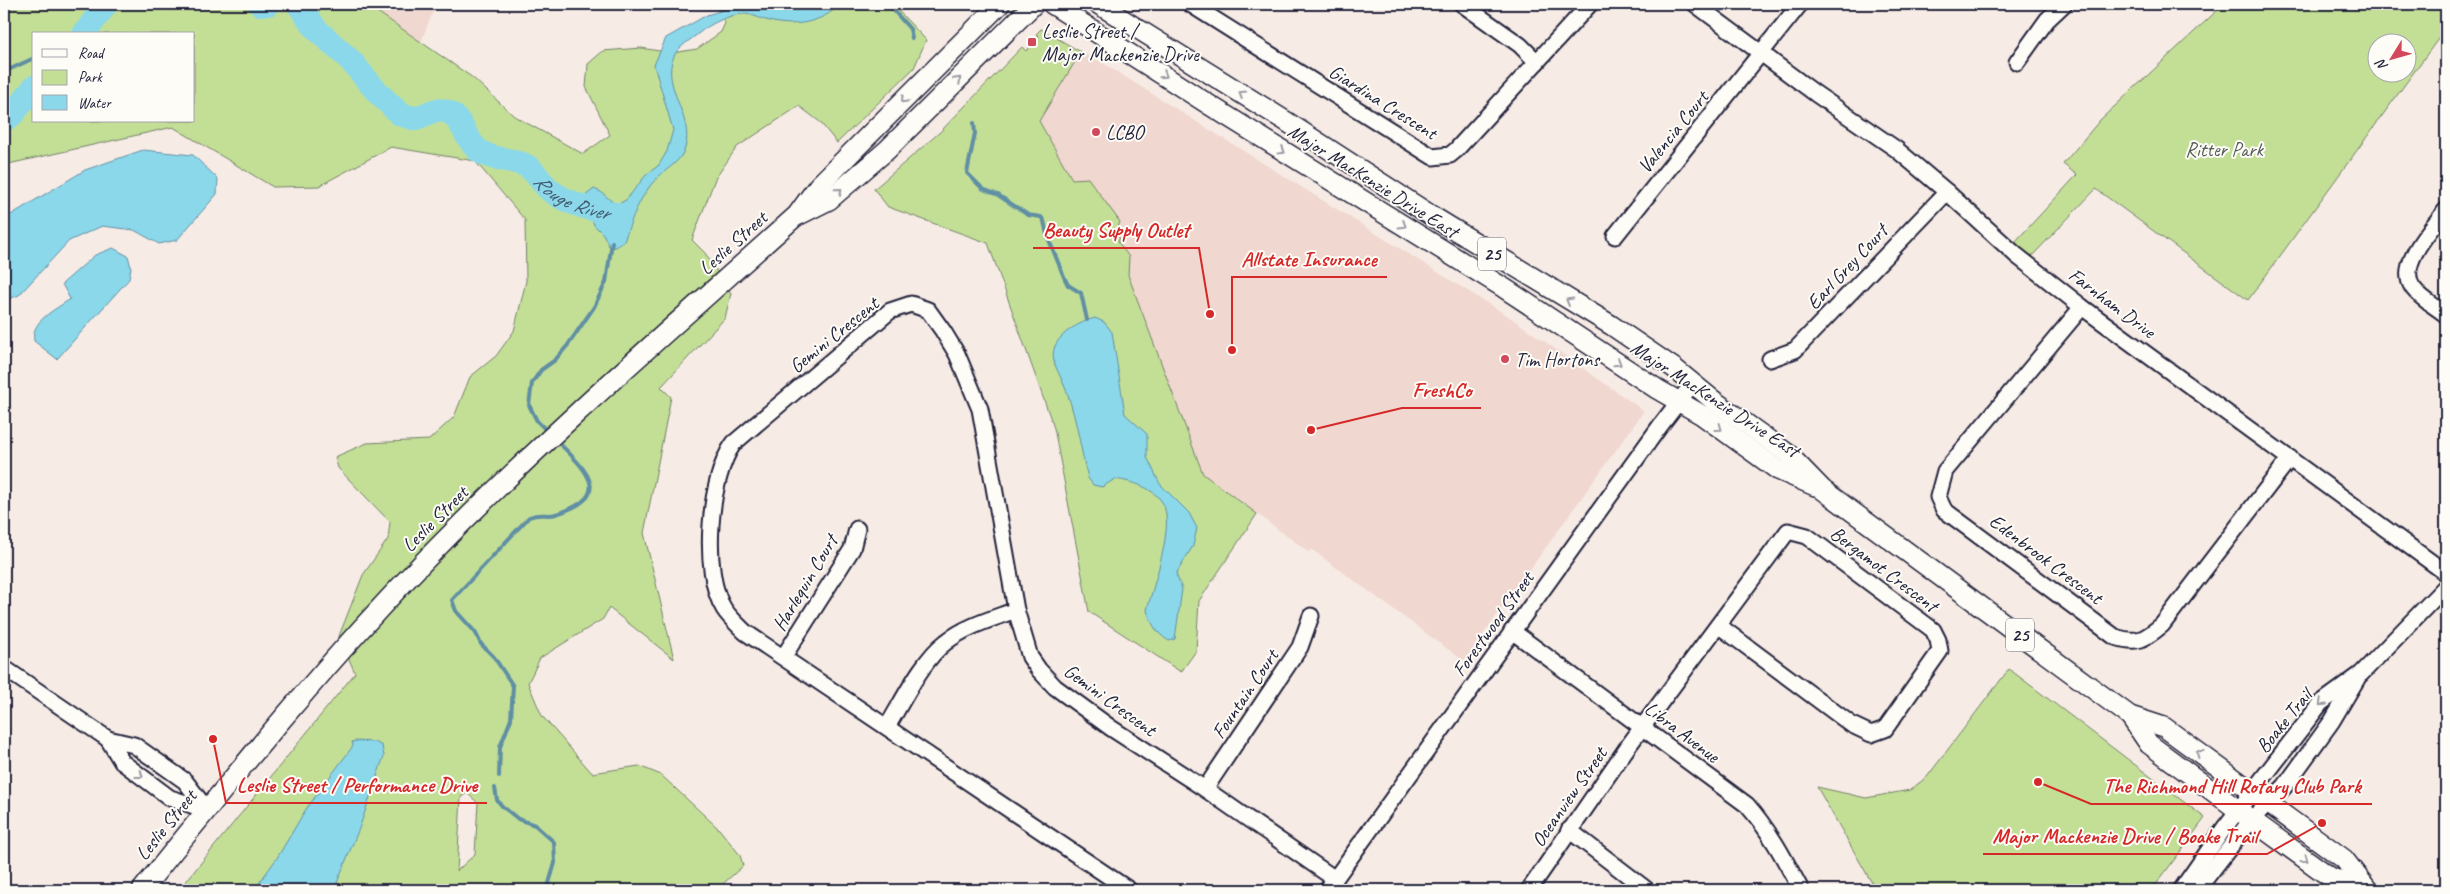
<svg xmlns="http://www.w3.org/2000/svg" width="2450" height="894" font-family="Caveat,sans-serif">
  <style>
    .built { fill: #f0d7cf }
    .green { fill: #c3df96; stroke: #728068; fill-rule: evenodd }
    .water { fill: #8bd8ea; stroke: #618fa4 }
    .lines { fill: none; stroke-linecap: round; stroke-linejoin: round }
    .stream { stroke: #618fa4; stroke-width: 4 }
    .river { stroke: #8bd8ea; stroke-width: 24 }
    .minor-casing { stroke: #22223b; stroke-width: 19 }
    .major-casing { stroke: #22223b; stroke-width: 22 }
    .minor { stroke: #fdfcf7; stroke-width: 15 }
    .major { stroke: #fdfcf7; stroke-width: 19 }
    .oneway { stroke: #9a9aa2 }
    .poi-dot { fill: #d1495b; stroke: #fdfcf7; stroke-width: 2 }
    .labels { text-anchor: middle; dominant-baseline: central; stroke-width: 4; stroke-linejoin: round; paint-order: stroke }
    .shield { fill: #fdfcf7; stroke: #646373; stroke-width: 1 }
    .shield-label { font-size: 19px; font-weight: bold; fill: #22223b }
    .poi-label { font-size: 20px; fill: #22223b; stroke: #fdfcf7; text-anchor: start }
    .street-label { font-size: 20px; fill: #22223b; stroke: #fdfcf7 }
    .park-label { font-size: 20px; fill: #525b56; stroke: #fdfcf7 }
    .water-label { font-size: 21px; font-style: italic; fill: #425970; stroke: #fdfcf7 }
    .leader { fill: none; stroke: #d62828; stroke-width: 2 }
    .callout-dot { fill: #d62828; stroke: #fdfcf7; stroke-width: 2 }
    .callout-label { font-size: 21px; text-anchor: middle; font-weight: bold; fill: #d62828; stroke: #fdfcf7; stroke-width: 4; stroke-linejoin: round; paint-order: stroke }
  </style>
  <rect width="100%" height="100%" fill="#f7ebe5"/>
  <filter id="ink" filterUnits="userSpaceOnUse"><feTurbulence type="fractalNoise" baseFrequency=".02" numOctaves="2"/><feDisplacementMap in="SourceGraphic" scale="10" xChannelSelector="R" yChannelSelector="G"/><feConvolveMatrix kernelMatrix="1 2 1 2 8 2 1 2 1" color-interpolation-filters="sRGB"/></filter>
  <g filter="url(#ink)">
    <g class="built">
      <path d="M366,4H436L421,42Z"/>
      <path d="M1081,52L1101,62L1511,318L1644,411L1464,661L1311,549L1309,552L1203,474L1128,275L1129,257L1115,236L1072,179L1039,121Z"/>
    </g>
    <g class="green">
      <path d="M4,4H95L105,9L111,4H366L473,78L514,116L583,154L610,135L586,87L588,64L603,51L641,48L672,53L697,49L721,32L725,23L715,4H892L926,40L914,68L837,143L820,122L799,106L737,147L715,179L692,240L705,253L731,293L725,318L661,387L671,397L644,533L674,659L609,608L603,619L540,658L528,683L542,716L592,773L639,766L661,775L719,829L740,855L743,866L716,890H179L355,673L339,636L363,575L388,539L390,522L338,468L335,457L367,443L429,440L454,417L470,377L496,356L514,331L526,281L525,220L475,161L391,147L319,186L273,187L173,127L4,165ZM34,34H194V121H34ZM467,793L478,803L475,854L457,871L461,797Z"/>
      <path d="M2224,4H2446V28L2248,300L2096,189L2032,256L2014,243L2077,175L2063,164L2100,120ZM2378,42H2408V72H2378Z"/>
      <path d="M1041,29L1081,52L1039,121L1072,179L1088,178L1120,222L1115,235L1120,238L1118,242L1129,257L1128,275L1203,474L1257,514L1199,601L1196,651L1181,672L1089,612L1054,428L988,243L888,207L874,189L940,132L1022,47L1026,51L1039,37L1036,34Z"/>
      <path d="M2009,669L2205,818L2152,890H1876L1817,787L1866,798L1910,790L1927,777Z"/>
    </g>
    <g class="water">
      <path d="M742,4H756L772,10L785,11L812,4H840C822,24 790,28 766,20C758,18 752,14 744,14C730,14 710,24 699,33C692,39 678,47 674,56C660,86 695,117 685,148C681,162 666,169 657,178C640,195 631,220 624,242L613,248L609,246L603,234L594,225L590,212L581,199L594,189L601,192L614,203L618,204L626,200L646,175L659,165L667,151L673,130L654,65L666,38L707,15Z"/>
      <path d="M143,150L193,155L218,179L217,194L177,240L159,244L134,230L102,226L69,241L19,295L4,301V219L85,170Z"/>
      <path d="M113,248L128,256L131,267L129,279L57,359L34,341C30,321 55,310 70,299L62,284L95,255Z"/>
      <path d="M1095,318L1104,322L1112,332L1125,414L1147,434V457L1160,484L1189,513L1197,528L1193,546L1176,574L1182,589L1175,639L1169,641C1157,634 1151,624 1147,610C1153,586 1176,523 1162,502C1151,486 1132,482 1115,479L1102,487L1093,485L1088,478C1079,444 1076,410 1061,378C1056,367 1050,358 1055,346C1062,331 1081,322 1095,318Z"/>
      <path d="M355,741L375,742L382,746L384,756L360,826L334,890H254L277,858L306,809L353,746L352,742Z"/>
    </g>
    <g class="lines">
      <g class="stream">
        <path d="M888,4L910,29L912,38"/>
        <path d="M4,72L34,58"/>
        <path d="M974,123L975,133L967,173L983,189L998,195L1028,215L1041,217L1044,221L1047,235L1064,277L1068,285L1081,293L1087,320"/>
        <path d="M548,432L537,421L529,405L532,383L541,370L555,360L568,345L594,307L606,282L612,242"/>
        <path d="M499,776L500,747L511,719L513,686L494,657L481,644L475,632L456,611L452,600L529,517C542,512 546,517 556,514C616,496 586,470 556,440"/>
        <path d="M495,788L497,800L502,806L518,819L535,825L554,842L555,863L547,890"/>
      </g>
      <g class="river">
        <path d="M260,4H268"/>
        <path id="s1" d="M298,4L316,29L350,60L378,93L400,114L416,119C426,114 436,107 448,112C462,118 466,141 479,151C493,161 512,158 527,166C536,172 542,184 551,191C571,206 595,210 620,215"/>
        <path d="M84,34L106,4"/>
        <path d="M4,120L13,114L34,87"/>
      </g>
      <g class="minor-casing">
        <g id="minor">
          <path d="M1190,4L1433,157L1450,155L1456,150L1590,4"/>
          <path d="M1462,4L1520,45L1537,62"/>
          <path d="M1695,4L1816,94L1896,149L1947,192L2016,255L2082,307L2446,573"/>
          <path d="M2017,62L2047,20L2064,4"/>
          <path d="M2446,210C2433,227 2396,265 2413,288C2421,299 2435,306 2446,315"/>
          <path d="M1615,236L1800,4"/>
          <path d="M2082,307L1945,471L1938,497L1944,510L2115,637C2138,644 2144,640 2162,625L2290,458"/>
          <path d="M1770,359L1795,350L1947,192"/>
          <path d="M1512,631L1747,805C1770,831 1785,860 1801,890"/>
          <path d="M784,656L852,549L857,529"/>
          <path d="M4,668L108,739L134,745L185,781L207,810"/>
          <path d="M887,727C903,701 922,660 946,642C966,626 992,619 1016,610"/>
          <path d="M108,739L122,762L170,798L207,810"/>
          <path d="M1205,789L1300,647L1311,616"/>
          <path d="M1569,830L1647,890"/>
          <path d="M1129,890L745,632C738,625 729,617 724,609C701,573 709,476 734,443L890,311L911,304L928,310L943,331L957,354L980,409L1016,610L1030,657L1039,670L1055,687L1111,728L1205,789L1335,879"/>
          <path d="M1327,890L1660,426L1693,383"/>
          <path d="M1529,890L1629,745L1788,531L1807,536L1933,630L1938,640L1940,651L1885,729L1871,734L1852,725L1718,625"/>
          <path d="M2181,890L2225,827L2321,703L2361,674L2446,586"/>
          <path d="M2197,890L2251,820L2285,786L2332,721L2357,679"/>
        </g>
      </g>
      <g class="major-casing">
        <g id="major">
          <path d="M1052,4L1211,106L1504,288L1657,389L1702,415L1778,470L1815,486"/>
          <path d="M1098,4L1284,120L1432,216L1611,325L1674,368L1713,400L1788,454L1823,490L2130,716L2164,727L2344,859L2368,890"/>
          <path d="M799,215L829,200L887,150L1034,4"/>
          <path d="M2130,716L2149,744L2238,810L2330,877L2364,890"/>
          <path d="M142,890C237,772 333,654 439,546C553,430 676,324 797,215L818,186L1000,4"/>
        </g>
      </g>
      <use href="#minor" class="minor"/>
      <use href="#major" class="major"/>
    </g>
    <defs><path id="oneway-chevron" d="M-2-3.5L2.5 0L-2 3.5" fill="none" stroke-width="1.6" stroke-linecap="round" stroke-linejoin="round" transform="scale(1.25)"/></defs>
    <g class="oneway">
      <use href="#oneway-chevron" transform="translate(1164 75) rotate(33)"/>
      <use href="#oneway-chevron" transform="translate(958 80) rotate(-45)"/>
      <use href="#oneway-chevron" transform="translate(1242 94) rotate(-148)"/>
      <use href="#oneway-chevron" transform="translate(904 100) rotate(135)"/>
      <use href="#oneway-chevron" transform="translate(1282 151) rotate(32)"/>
      <use href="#oneway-chevron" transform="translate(839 191) rotate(-40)"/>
      <use href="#oneway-chevron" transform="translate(1403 225) rotate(32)"/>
      <use href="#oneway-chevron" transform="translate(1569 301) rotate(-150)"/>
      <use href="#oneway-chevron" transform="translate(1618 363) rotate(33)"/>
      <use href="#oneway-chevron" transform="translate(1719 428) rotate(36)"/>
      <use href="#oneway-chevron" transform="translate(2322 703) rotate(136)"/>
      <use href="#oneway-chevron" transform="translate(2199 753) rotate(-144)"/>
      <use href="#oneway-chevron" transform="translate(140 775) rotate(37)"/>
      <use href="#oneway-chevron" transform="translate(2305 859) rotate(36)"/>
    </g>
  </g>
  <g class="poi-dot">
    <rect x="1027" y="37" width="10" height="10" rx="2.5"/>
    <circle cx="1096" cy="132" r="5"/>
    <circle cx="1505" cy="359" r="5"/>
  </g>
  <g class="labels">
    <g class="shield">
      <rect x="1478" y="237.5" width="28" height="33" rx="4"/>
      <rect x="2006" y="618.5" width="28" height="33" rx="4"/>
    </g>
    <g class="shield-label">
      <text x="1492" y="254">25</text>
      <text x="2020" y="635">25</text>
    </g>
    <g class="poi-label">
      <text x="1042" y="31">Leslie Street /<tspan x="1042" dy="23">Major Mackenzie Drive</tspan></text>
      <text x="1106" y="132">LCBO</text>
      <text x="1515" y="359">Tim Hortons</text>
    </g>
    <g class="street-label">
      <text transform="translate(1383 102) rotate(32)">Giardina Crescent</text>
      <text transform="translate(1673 132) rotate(-51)">Valencia Court</text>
      <text transform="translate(1373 181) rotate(32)">Major MacKenzie Drive East</text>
      <text transform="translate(733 243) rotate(-42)">Leslie Street</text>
      <text transform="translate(1847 267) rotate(-47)">Earl Grey Court</text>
      <text transform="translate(2112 303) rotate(37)">Farnham Drive</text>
      <text transform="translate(834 335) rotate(-39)">Gemini Crescent</text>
      <text transform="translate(1715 399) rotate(33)">Major MacKenzie Drive East</text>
      <text transform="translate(435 519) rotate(-45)">Leslie Street</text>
      <text transform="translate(2046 559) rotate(37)">Edenbrook Crescent</text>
      <text transform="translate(1884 569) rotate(37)">Bergamot Crescent</text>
      <text transform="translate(805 583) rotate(-59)">Harlequin Court</text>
      <text transform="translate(1493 624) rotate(-54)">Forestwood Street</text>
      <text transform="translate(1245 694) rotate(-56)">Fountain Court</text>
      <text transform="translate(1110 700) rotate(36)">Gemini Crescent</text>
      <text transform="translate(2284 721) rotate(-51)">Boake Trail</text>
      <text transform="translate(1682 732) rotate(37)">Libra Avenue</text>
      <text transform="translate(1569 797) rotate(-55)">Oceanview Street</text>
      <text transform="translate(166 825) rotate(-51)">Leslie Street</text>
    </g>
    <g class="park-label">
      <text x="2224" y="149">Ritter Park</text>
    </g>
    <g class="water-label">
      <text stroke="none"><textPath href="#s1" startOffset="359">Rouge River</textPath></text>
    </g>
  </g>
  <path class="leader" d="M1210 314L1199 248H1033M1232 350L1232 277H1387M1311 430L1402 408H1481M213 739L226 803H487M2038 782L2091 804H2372M2322 823L2267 854H1983"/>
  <g class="callout-dot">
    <circle cx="1210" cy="314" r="5"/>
    <circle cx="1232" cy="350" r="5"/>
    <circle cx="1311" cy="430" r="5"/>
    <circle cx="213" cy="739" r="5"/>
    <circle cx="2038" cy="782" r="5"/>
    <circle cx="2322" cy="823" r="5"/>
  </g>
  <g class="callout-label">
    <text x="1116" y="237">Beauty Supply Outlet</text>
    <text x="1309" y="266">Allstate Insurance</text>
    <text x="1442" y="397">FreshCo</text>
    <text x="357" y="792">Leslie Street / Performance Drive</text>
    <text x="2232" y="793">The Richmond Hill Rotary Club Park</text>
    <text x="2125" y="843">Major Mackenzie Drive / Boake Trail</text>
  </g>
  <rect width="2450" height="894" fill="none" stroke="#fdfcf7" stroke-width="20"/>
  <rect x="10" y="10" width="2430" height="874" fill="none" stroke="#22223b" stroke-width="2" filter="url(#ink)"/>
  <rect x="32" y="32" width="162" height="90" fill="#fdfcf7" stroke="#a5a5ac"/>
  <rect x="42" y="49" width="25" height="8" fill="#fdfcf7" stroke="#a5a5ac"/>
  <text x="78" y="58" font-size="15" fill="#22223b">Road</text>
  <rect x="42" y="70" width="25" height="15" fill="#c3df96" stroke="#a5a5ac"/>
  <text x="78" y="82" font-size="15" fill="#22223b">Park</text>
  <rect x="42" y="95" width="25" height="15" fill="#8bd8ea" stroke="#a5a5ac"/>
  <text x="78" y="108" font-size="15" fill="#22223b">Water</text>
  <g transform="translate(2392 58) rotate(233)"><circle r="24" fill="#fdfcf7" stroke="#a5a5ac"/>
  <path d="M0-4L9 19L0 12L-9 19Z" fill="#d1495b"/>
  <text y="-8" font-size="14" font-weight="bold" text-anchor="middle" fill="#22223b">N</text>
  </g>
</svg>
